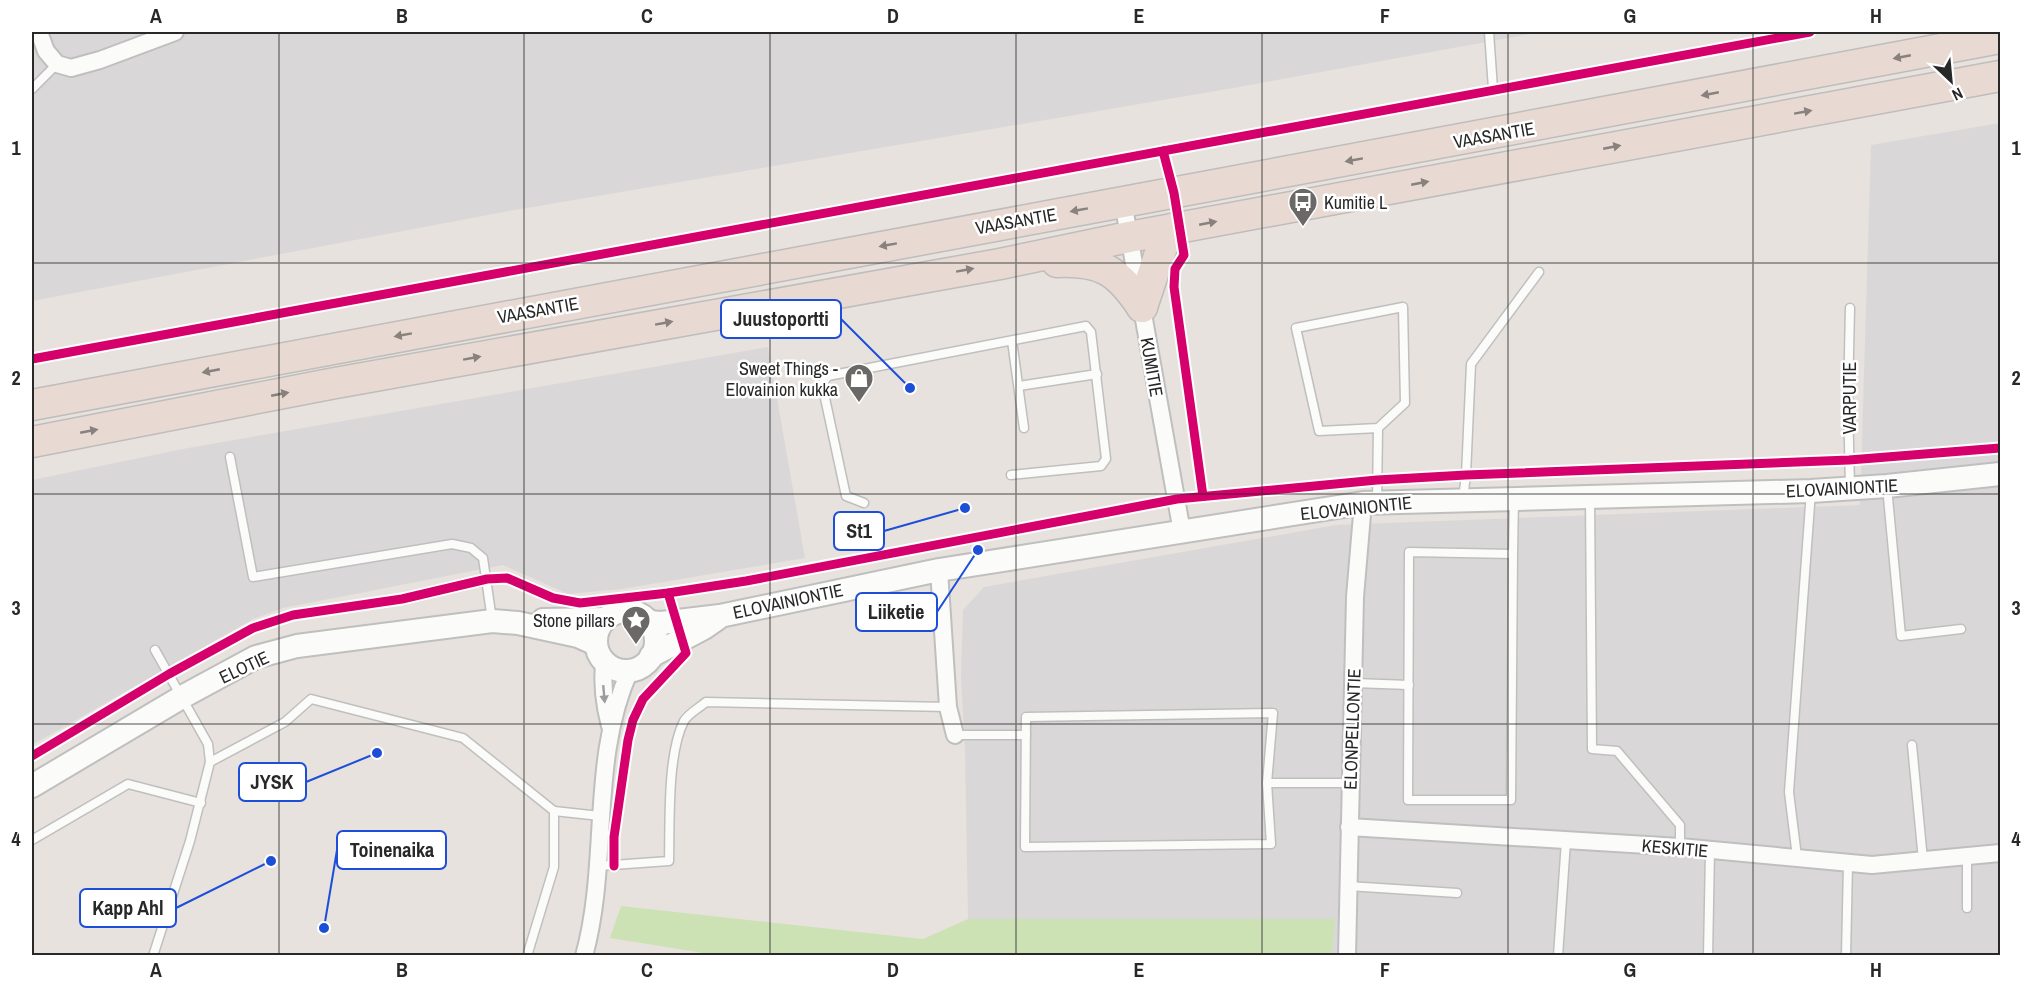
<svg xmlns="http://www.w3.org/2000/svg" width="2032" height="987" font-family="'Archivo Narrow',sans-serif">
  <style>
    .industrial { fill: #dad7d9 }
    .green { fill: #cce2b5 }
    .lines { fill: none; stroke-linecap: round; stroke-linejoin: round }
    .lane-casing { stroke: #c0bfbf; stroke-width: 11 }
    .street-casing { stroke: #c0bfbf; stroke-width: 20 }
    .secondary-casing { stroke: #c0bfbf; stroke-width: 26 }
    .highway-casing { stroke: #bfbdbc; stroke-width: 33 }
    .lane { stroke: #fbfbfa; stroke-width: 8 }
    .street { stroke: #fbfbfa; stroke-width: 16 }
    .secondary { stroke: #fbfbfa; stroke-width: 22 }
    .highway { stroke: #e8dad2; stroke-width: 30 }
    .cycleway-casing { stroke: #fff; stroke-width: 13 }
    .cycleway { stroke: #d6006c; stroke-width: 9 }
    .oneway { fill: #88817d }
    .oneway2 { fill: #9c9c9c }
    .grid { fill: none; stroke: #282828; stroke-width: 1.5; stroke-opacity: 0.55 }
    .labels { text-anchor: middle; dominant-baseline: central; stroke-width: 5; stroke-linejoin: round; paint-order: stroke }
    .street-label { font-size: 18px; fill: #282828; stroke: #fff }
    .poi-label { font-size: 18px; fill: #282828; stroke: #fff; text-anchor: end }
    .leader { fill: none; stroke: #1d4ed8; stroke-width: 2 }
    .callout-dot { fill: #1d4ed8; stroke: #fff; stroke-width: 2 }
    .callout { fill: #fff; stroke: #1d4ed8; stroke-width: 2 }
    .callout-label { font-size: 20px; text-anchor: middle; font-weight: bold; fill: #282828 }
    .neatline { fill: none; stroke: #282828; stroke-width: 2 }
    .grid-label { font-size: 20px; text-anchor: middle; font-weight: bold; fill: #282828 }
  </style>
  <rect width="100%" height="100%" fill="#e7e2dd"/>
  <g class="industrial">
    <path d="M32,32H1541L1239,87L509,211L32,301Z"/>
    <path d="M2000,123V955L1332,956L1334,919H968L965,751L961,677L963,610L984,587L1336,525L1860,505L1871,145Z"/>
    <path d="M768,347L805,558L622,589L568,594L503,565L283,608L253,619L32,745V480L188,448Z"/>
  </g>
  <path class="green" d="M621,906L923,939L968,919H1335L1332,955L722,956L610,938Z"/>
  <g class="lines">
    <g class="lane-casing">
      <g id="lane">
        <path d="M1489,32L1493,89"/>
        <path d="M32,89L57,64"/>
        <path d="M1850,308L1848,398L1850,488"/>
        <path d="M1012,341L1024,428"/>
        <path d="M1019,386L1097,374"/>
        <path d="M230,457L253,577L452,544L471,548L483,558L492,620"/>
        <path d="M1887,487L1901,636L1961,629"/>
        <path d="M1590,497L1592,749L1617,751L1680,825V847"/>
        <path d="M1463,499L1466,475L1471,364L1539,272"/>
        <path d="M1377,502L1378,428L1405,403L1403,307L1296,328L1319,431L1378,428"/>
        <path d="M864,503L846,496L822,384L828,376L1086,326L1091,332L1106,459L1101,466L1011,475"/>
        <path d="M1513,554L1511,800H1408L1409,552L1513,554L1514,499"/>
        <path d="M155,650L208,744L210,762"/>
        <path d="M1354,683L1409,685"/>
        <path d="M955,735H1026"/>
        <path d="M1912,745L1923,860"/>
        <path d="M1267,783L1271,844L1025,847L1026,717L1273,713L1267,783H1350"/>
        <path d="M554,811L600,816"/>
        <path d="M32,840L128,784L201,803"/>
        <path d="M1967,856V908"/>
        <path d="M1797,857L1789,792L1811,491"/>
        <path d="M599,866L669,861C670,823 667,754 684,721C688,714 699,708 706,702L948,707"/>
        <path d="M1348,886L1457,893"/>
        <path d="M153,956L190,841L210,762L285,722L311,699L463,738L554,811V867L527,956"/>
        <path d="M1558,956L1566,841"/>
        <path d="M1708,956L1710,851"/>
        <path d="M1846,956L1848,864"/>
      </g>
    </g>
    <g class="street-casing">
      <g id="street">
        <path d="M39,32L46,51L57,64L71,68L100,60L175,32"/>
        <path d="M1123,202L1182,532"/>
        <path d="M939,570L948,707L955,735"/>
        <path d="M604,662C602,684 604,704 610,726"/>
        <path d="M1349,827L1680,847L1872,865L2000,853"/>
        <path d="M584,956C610,862 589,760 630,670"/>
        <path d="M1347,956L1355,597L1363,503"/>
      </g>
    </g>
    <g class="secondary-casing">
      <g id="secondary">
        <circle cx="626" cy="641" r="30"/>
        <path d="M543,620L606,619"/>
        <path d="M648,622L661,623L720,616L939,570L1363,503L1811,491L1887,486L2000,474"/>
        <path d="M651,656L704,628L717,619"/>
        <path d="M32,786L182,697L256,657L297,646L492,621L518,623L578,636L596,644"/>
      </g>
    </g>
    <g class="highway-casing">
      <g id="highway">
        <path d="M1057,262C1102,260 1118,271 1142,307"/>
        <path d="M1142,307L1162,247L1172,229"/>
        <path d="M32,405C687,280 1345,164 2000,38"/>
        <path d="M32,442L330,384L1000,264L1129,237L2000,76"/>
      </g>
    </g>
    <use href="#lane" class="lane"/>
    <use href="#street" class="street"/>
    <use href="#secondary" class="secondary"/>
    <use href="#highway" class="highway"/>
    <g class="cycleway-casing">
      <g id="cycleway">
        <path d="M1163,151L1174,193L1184,255L1175,269L1174,287L1203,496"/>
        <path d="M32,359L1810,32"/>
        <path d="M32,756L169,674L253,628L293,615L402,599L487,579L507,578L553,598L580,603L668,593L746,581L1177,499L1377,480L1466,475L1849,460L2000,448"/>
        <path d="M614,866V837L628,740L633,720L643,699L686,653L668,593"/>
      </g>
    </g>
    <use href="#cycleway" class="cycleway"/>
  </g>
  <defs><path id="oneway-solid" d="M-6-.8H1V-3.2L6.5 0L1 3.2V.8H-6Z" transform="scale(1.5)"/></defs>
  <g class="oneway">
    <use href="#oneway-solid" transform="translate(1902 57) rotate(169)"/>
    <use href="#oneway-solid" transform="translate(1710 94) rotate(169)"/>
    <use href="#oneway-solid" transform="translate(1803 112) rotate(-10)"/>
    <use href="#oneway-solid" transform="translate(1612 147) rotate(-11)"/>
    <use href="#oneway-solid" transform="translate(1354 160) rotate(170)"/>
    <use href="#oneway-solid" transform="translate(1420 183) rotate(-11)"/>
    <use href="#oneway-solid" transform="translate(1079 210) rotate(170)"/>
    <use href="#oneway-solid" transform="translate(1208 223) rotate(-11)"/>
    <use href="#oneway-solid" transform="translate(888 245) rotate(170)"/>
    <use href="#oneway-solid" transform="translate(965 270) rotate(-10)"/>
    <use href="#oneway-solid" transform="translate(664 323) rotate(-10)"/>
    <use href="#oneway-solid" transform="translate(403 335) rotate(170)"/>
    <use href="#oneway-solid" transform="translate(472 358) rotate(-10)"/>
    <use href="#oneway-solid" transform="translate(211 371) rotate(169)"/>
    <use href="#oneway-solid" transform="translate(280 394) rotate(-11)"/>
    <use href="#oneway-solid" transform="translate(89 431) rotate(-11)"/>
  </g>
  <use class="oneway2" href="#oneway-solid" transform="translate(604 694) rotate(85)"/>
  <path class="grid" d="M279,32V956M524,32V956M770,32V956M1016,32V956M1262,32V956M1508,32V956M1753,32V956M32,263H2000M32,494H2000M32,724H2000"/>
  <defs>
    <g id="bus-pin" transform="scale(1.5)"><path d="M0 17L-7.5 6A9.5 9.5 0 1 1 7.5 6Z" fill="#6b6967" stroke="#fff"/><path d="M-5-6H5V4H4V6H2V4H-2V6H-4V4H-5ZM-3.5-4V0h7V-4ZM-3.5 1.2v1.5H-2V1.2ZM2 1.2v1.5H3.5V1.2Z" fill="#fff"/></g>
    <g id="shop-pin" transform="scale(1.5)"><path d="M0 17L-7.5 6A9.5 9.5 0 1 1 7.5 6Z" fill="#6b6967" stroke="#fff"/><path d="M-5-2.5h2.3a2.7 3.5 0 0 1 5.4 0H5L5.5 6h-11ZM-1.5-2.5h3a1.5 2.3 0 0 0-3 0Z" fill="#fff"/></g>
    <g id="sight-pin" transform="scale(1.5)"><path d="M0 17L-7.5 6A9.5 9.5 0 1 1 7.5 6Z" fill="#6b6967" stroke="#fff"/><path d="M0-6L1.8-2.2L6-1.7L2.9 1.2L3.7 5.4L0 3.3L-3.7 5.4L-2.9 1.2L-6-1.7L-1.8-2.2Z" fill="#fff"/></g>
  </defs>
  <g fill-rule="evenodd">
    <use href="#bus-pin" x="1303" y="202"/>
    <use href="#shop-pin" x="859" y="378"/>
    <use href="#sight-pin" x="636" y="620"/>
  </g>
  <g class="labels">
    <g class="street-label">
      <text transform="translate(1494 135) rotate(-10)">VAASANTIE</text>
      <text transform="translate(1016 221) rotate(-10)">VAASANTIE</text>
      <text transform="translate(538 310) rotate(-10)">VAASANTIE</text>
      <text transform="translate(1152 367) rotate(80)">KUMITIE</text>
      <text transform="translate(1849 398) rotate(-90)">VARPUTIE</text>
      <text transform="translate(1842 488) rotate(-3)">ELOVAINIONTIE</text>
      <text transform="translate(1356 508) rotate(-6)">ELOVAINIONTIE</text>
      <text transform="translate(788 601) rotate(-12)">ELOVAINIONTIE</text>
      <text transform="translate(244 667) rotate(-25)">ELOTIE</text>
      <text transform="translate(1352 729) rotate(-88)">ELONPELLONTIE</text>
      <text transform="translate(1675 848) rotate(5)">KESKITIE</text>
    </g>
    <g class="poi-label">
      <text x="1324" y="202" text-anchor="start">Kumitie L</text>
      <text x="838" y="368">Sweet Things -<tspan x="838" dy="21">Elovainion kukka</tspan></text>
      <text x="615" y="620">Stone pillars</text>
    </g>
  </g>
  <path class="leader" d="M910 388L841 319M965 508L884 531M978 550L937 612M377 753L306 782M324 928L337 850M271 861L176 908"/>
  <g class="callout-dot">
    <circle cx="910" cy="388" r="6"/>
    <circle cx="965" cy="508" r="6"/>
    <circle cx="978" cy="550" r="6"/>
    <circle cx="377" cy="753" r="6"/>
    <circle cx="324" cy="928" r="6"/>
    <circle cx="271" cy="861" r="6"/>
  </g>
  <g class="callout">
    <rect x="721" y="300" width="120" height="38" rx="6"/>
    <rect x="834" y="512" width="50" height="38" rx="6"/>
    <rect x="856" y="593" width="81" height="38" rx="6"/>
    <rect x="239" y="763" width="67" height="38" rx="6"/>
    <rect x="337" y="831" width="109" height="38" rx="6"/>
    <rect x="80" y="889" width="96" height="38" rx="6"/>
  </g>
  <g class="callout-label">
    <text x="781" y="326">Juustoportti</text>
    <text x="859" y="538">St1</text>
    <text x="896" y="619">Liiketie</text>
    <text x="272" y="789">JYSK</text>
    <text x="392" y="857">Toinenaika</text>
    <text x="128" y="915">Kapp Ahl</text>
  </g>
  <rect width="2032" height="987" fill="none" stroke="#ffffff" stroke-width="66"/>
  <g transform="translate(1951 81) rotate(154)" stroke="#ffffff" stroke-width="4.5" paint-order="stroke">
  <path d="M0-4.5L10 22L0 15L-10 22Z" fill="#282828"/>
  <text y="-9" font-size="16" font-weight="bold" text-anchor="middle" fill="#282828">N</text>
  </g>
  <rect x="33" y="33" width="1966" height="921" class="neatline"/>
  <g class="grid-label">
    <text x="156" y="23">A</text>
    <text x="402" y="23">B</text>
    <text x="647" y="23">C</text>
    <text x="893" y="23">D</text>
    <text x="1139" y="23">E</text>
    <text x="1385" y="23">F</text>
    <text x="1630" y="23">G</text>
    <text x="1876" y="23">H</text>
    <text x="16" y="155">1</text>
    <text x="2016" y="155">1</text>
    <text x="16" y="385">2</text>
    <text x="2016" y="385">2</text>
    <text x="16" y="615">3</text>
    <text x="2016" y="615">3</text>
    <text x="16" y="846">4</text>
    <text x="2016" y="846">4</text>
    <text x="156" y="977">A</text>
    <text x="402" y="977">B</text>
    <text x="647" y="977">C</text>
    <text x="893" y="977">D</text>
    <text x="1139" y="977">E</text>
    <text x="1385" y="977">F</text>
    <text x="1630" y="977">G</text>
    <text x="1876" y="977">H</text>
  </g>
</svg>
